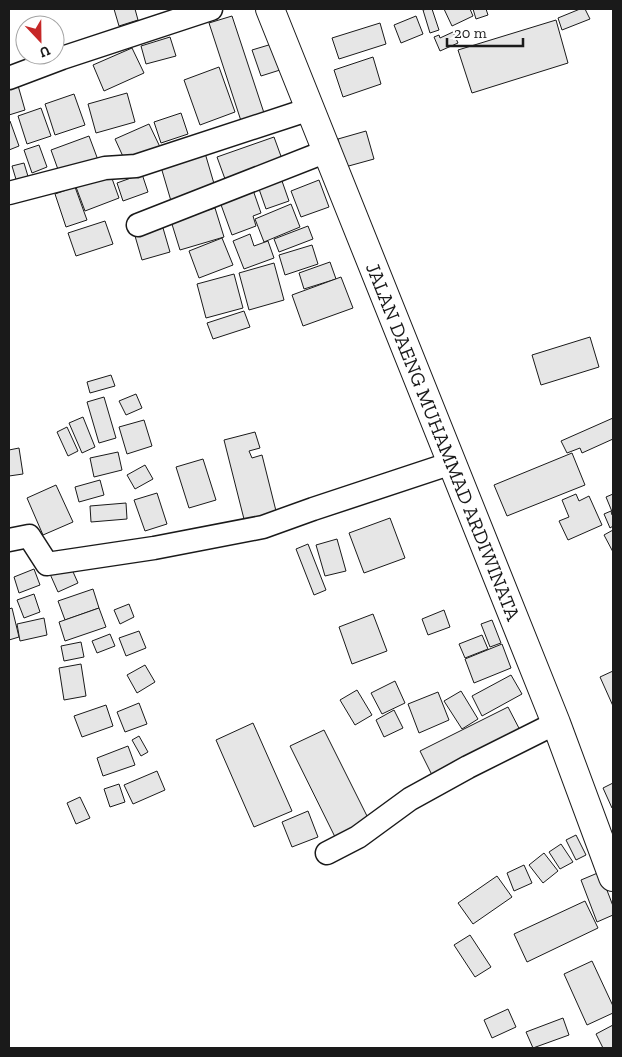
<svg xmlns="http://www.w3.org/2000/svg" width="622" height="1057" font-family="'Zilla Slab',serif">
  <style>
    .building { fill: #e6e6e6; stroke: #1a1a1a }
    .lines { fill: none; stroke-linecap: round; stroke-linejoin: round }
    .street-casing { stroke: #1a1a1a; stroke-width: 25 }
    .secondary-casing { stroke: #1a1a1a; stroke-width: 30 }
    .street { stroke: #fff; stroke-width: 22 }
    .secondary { stroke: #fff; stroke-width: 28 }
    .labels { text-anchor: middle; dominant-baseline: central; stroke-width: 4; stroke-linejoin: round; paint-order: stroke }
    .street-label { font-size: 20px; fill: #1a1a1a; stroke: #fff }
  </style>
  <rect width="100%" height="100%" fill="#fff"/>
  <g class="building">
    <path d="M114,9H135L138,20L119,26Z"/>
    <path d="M427,9H432L439,30L430,33L423,10Z"/>
    <path d="M444,9H470L473,16L452,26Z"/>
    <path d="M473,9H486L488,15L476,19Z"/>
    <path d="M580,9H585L590,19L562,30L558,18Z"/>
    <path d="M232,16L266,119L243,127L209,23Z"/>
    <path d="M416,16L423,34L401,43L394,25Z"/>
    <path d="M556,20L568,63L472,93L458,50Z"/>
    <path d="M380,23L386,44L339,59L332,38Z"/>
    <path d="M453,32L458,43L440,51L434,37L439,35L440,38Z"/>
    <path d="M170,37L176,56L146,64L141,46Z"/>
    <path d="M272,44L280,70L261,76L252,50Z"/>
    <path d="M132,48L144,73L104,91L93,65Z"/>
    <path d="M373,57L381,84L343,97L334,70Z"/>
    <path d="M219,67L235,112L200,125L184,80Z"/>
    <path d="M17,82L25,110L9,115V85Z"/>
    <path d="M127,93L135,122L96,133L88,104Z"/>
    <path d="M74,94L85,125L55,135L45,104Z"/>
    <path d="M41,108L51,136L27,144L18,116Z"/>
    <path d="M181,113L188,134L161,143L154,122Z"/>
    <path d="M9,121H10L19,146L9,150Z"/>
    <path d="M149,124L160,147L126,163L115,139Z"/>
    <path d="M366,131L374,159L345,167L338,139Z"/>
    <path d="M89,136L98,160L60,175L51,150Z"/>
    <path d="M274,137L282,159L225,179L217,157Z"/>
    <path d="M39,145L47,167L32,173L24,150Z"/>
    <path d="M205,153L215,187L171,201L161,167Z"/>
    <path d="M24,163L30,183L18,186L12,166Z"/>
    <path d="M110,173L119,198L85,211L76,187Z"/>
    <path d="M142,174L148,192L123,201L117,183Z"/>
    <path d="M319,180L329,207L301,217L291,191Z"/>
    <path d="M282,181L289,201L266,209L259,189Z"/>
    <path d="M75,187L87,220L66,227L55,194Z"/>
    <path d="M253,190L261,213L253,216L256,226L232,235L220,202Z"/>
    <path d="M291,204L300,227L264,242L255,219Z"/>
    <path d="M215,208L224,237L180,250L171,221Z"/>
    <path d="M105,221L113,244L76,256L68,233Z"/>
    <path d="M308,226L313,239L279,252L274,239Z"/>
    <path d="M163,228L170,252L142,260L135,236Z"/>
    <path d="M250,234L254,246L268,241L274,258L244,269L233,241Z"/>
    <path d="M222,238L233,265L199,278L189,251Z"/>
    <path d="M312,245L318,264L285,275L279,255Z"/>
    <path d="M330,262L336,279L304,289L299,273Z"/>
    <path d="M274,263L284,300L249,310L239,273Z"/>
    <path d="M234,274L243,308L206,318L197,284Z"/>
    <path d="M341,277L353,308L303,326L292,295Z"/>
    <path d="M244,311L250,327L213,339L207,323Z"/>
    <path d="M590,337L599,367L541,385L532,355Z"/>
    <path d="M111,375L115,386L90,393L87,382Z"/>
    <path d="M136,394L142,408L126,415L119,401Z"/>
    <path d="M104,397L116,438L99,443L87,402Z"/>
    <path d="M83,417L95,447L82,453L69,423Z"/>
    <path d="M613,418V439L582,453L580,448L567,453L561,441Z"/>
    <path d="M144,420L152,446L127,454L119,427Z"/>
    <path d="M67,427L78,451L68,456L57,432Z"/>
    <path d="M255,432L260,448L249,451L252,458L262,455L277,515L245,523L224,440Z"/>
    <path d="M19,448L23,474L9,476V450Z"/>
    <path d="M118,452L122,470L94,477L90,458Z"/>
    <path d="M572,453L585,485L507,516L494,485Z"/>
    <path d="M203,459L216,500L189,508L176,467Z"/>
    <path d="M145,465L153,479L135,489L127,475Z"/>
    <path d="M100,480L104,495L79,502L75,487Z"/>
    <path d="M56,485L73,522L43,535L27,498Z"/>
    <path d="M157,493L167,524L145,531L134,500Z"/>
    <path d="M576,494L579,501L589,496L602,525L568,540L559,521L569,517L562,500Z"/>
    <path d="M613,494V514L606,497Z"/>
    <path d="M126,503L127,519L91,522L90,506Z"/>
    <path d="M611,511L612,515H613V526L610,528L604,514Z"/>
    <path d="M390,518L405,558L364,573L349,533Z"/>
    <path d="M613,530V552L604,535Z"/>
    <path d="M337,539L346,571L325,576L316,545Z"/>
    <path d="M308,544L326,590L314,595L296,549Z"/>
    <path d="M70,565L78,583L58,592L50,574Z"/>
    <path d="M34,569L40,585L19,593L14,577Z"/>
    <path d="M93,589L99,608L65,620L58,601Z"/>
    <path d="M34,594L40,612L24,618L17,600Z"/>
    <path d="M129,604L134,617L120,624L114,610Z"/>
    <path d="M12,608L19,637L9,640V609Z"/>
    <path d="M99,608L106,627L65,641L59,622Z"/>
    <path d="M444,610L450,627L428,635L422,619Z"/>
    <path d="M373,614L387,651L352,664L339,627Z"/>
    <path d="M44,618L47,635L20,641L17,624Z"/>
    <path d="M492,620L501,643L490,647L481,624Z"/>
    <path d="M139,631L146,648L126,656L119,638Z"/>
    <path d="M110,634L115,646L97,653L92,641Z"/>
    <path d="M482,635L488,649L465,658L459,644Z"/>
    <path d="M81,642L84,657L64,661L61,646Z"/>
    <path d="M502,644L511,668L474,683L465,659Z"/>
    <path d="M81,664L86,696L64,700L59,668Z"/>
    <path d="M145,665L155,682L137,693L127,675Z"/>
    <path d="M613,671V706L600,677Z"/>
    <path d="M511,675L522,694L482,716L472,696Z"/>
    <path d="M395,681L405,703L382,714L371,693Z"/>
    <path d="M357,690L372,715L355,725L340,700Z"/>
    <path d="M461,691L478,719L462,729L444,701Z"/>
    <path d="M438,692L449,720L419,733L408,704Z"/>
    <path d="M139,703L147,724L125,732L117,712Z"/>
    <path d="M106,705L113,726L82,737L74,716Z"/>
    <path d="M508,707L522,734L434,779L420,751Z"/>
    <path d="M394,710L403,728L384,737L376,720Z"/>
    <path d="M253,723L292,811L254,827L216,740Z"/>
    <path d="M324,730L372,826L338,843L290,746Z"/>
    <path d="M139,736L148,752L141,756L132,740Z"/>
    <path d="M128,746L135,765L103,776L97,758Z"/>
    <path d="M157,771L165,790L133,804L124,785Z"/>
    <path d="M613,783V807L612,808L603,788Z"/>
    <path d="M119,784L125,802L110,807L104,789Z"/>
    <path d="M80,797L90,818L76,824L67,803Z"/>
    <path d="M308,811L318,837L292,847L282,822Z"/>
    <path d="M576,835L586,855L576,860L566,840Z"/>
    <path d="M561,844L573,862L560,869L549,852Z"/>
    <path d="M544,853L558,871L543,883L529,865Z"/>
    <path d="M524,865L532,883L514,891L507,873Z"/>
    <path d="M600,872L613,906V915L597,922L581,880Z"/>
    <path d="M497,876L512,897L473,924L458,903Z"/>
    <path d="M585,901L598,928L527,962L514,934Z"/>
    <path d="M470,935L491,967L475,977L454,945Z"/>
    <path d="M592,961L613,1006V1013L587,1025L564,974Z"/>
    <path d="M508,1009L516,1027L492,1038L484,1020Z"/>
    <path d="M563,1018L569,1035L533,1048L526,1032Z"/>
    <path d="M613,1025V1048H603L596,1034Z"/>
  </g>
  <g class="lines">
    <g class="street-casing">
      <g id="street">
        <path d="M9,78L62,58L211,9"/>
        <path d="M9,193L105,168L136,166L310,109"/>
        <path d="M138,225L327,151"/>
        <path d="M9,540L29,536L47,564L154,548L263,527L313,509L452,463"/>
        <path d="M327,853L358,837L410,799L468,767L556,723"/>
      </g>
    </g>
    <g class="secondary-casing">
      <g id="secondary">
        <path id="s1" d="M270,9L556,723L613,877"/>
      </g>
    </g>
    <use href="#street" class="street"/>
    <use href="#secondary" class="secondary"/>
  </g>
  <g class="labels">
    <g class="street-label">
      <text stroke="none"><textPath href="#s1" startOffset="466">JALAN DAENG MUHAMMAD ARDIWINATA</textPath></text>
    </g>
  </g>
  <rect width="622" height="1057" fill="none" stroke="#1a1a1a" stroke-width="20"/>
  <g transform="translate(40 40) rotate(158)"><circle r="24" fill="#ffffff" stroke="#a3a3a3"/>
  <path d="M0-4L9 19L0 12L-9 19Z" fill="#c62828"/>
  <text y="-8" font-size="14" font-weight="bold" text-anchor="middle" fill="#1a1a1a">U</text>
  </g>
  <path d="M447 38v8h76v-8" fill="none" stroke="#1a1a1a" stroke-width="2.5"/>
  <text x="454" y="38" font-size="15" fill="#1a1a1a" stroke="#ffffff" stroke-width="4" paint-order="stroke">20 m</text>
</svg>
